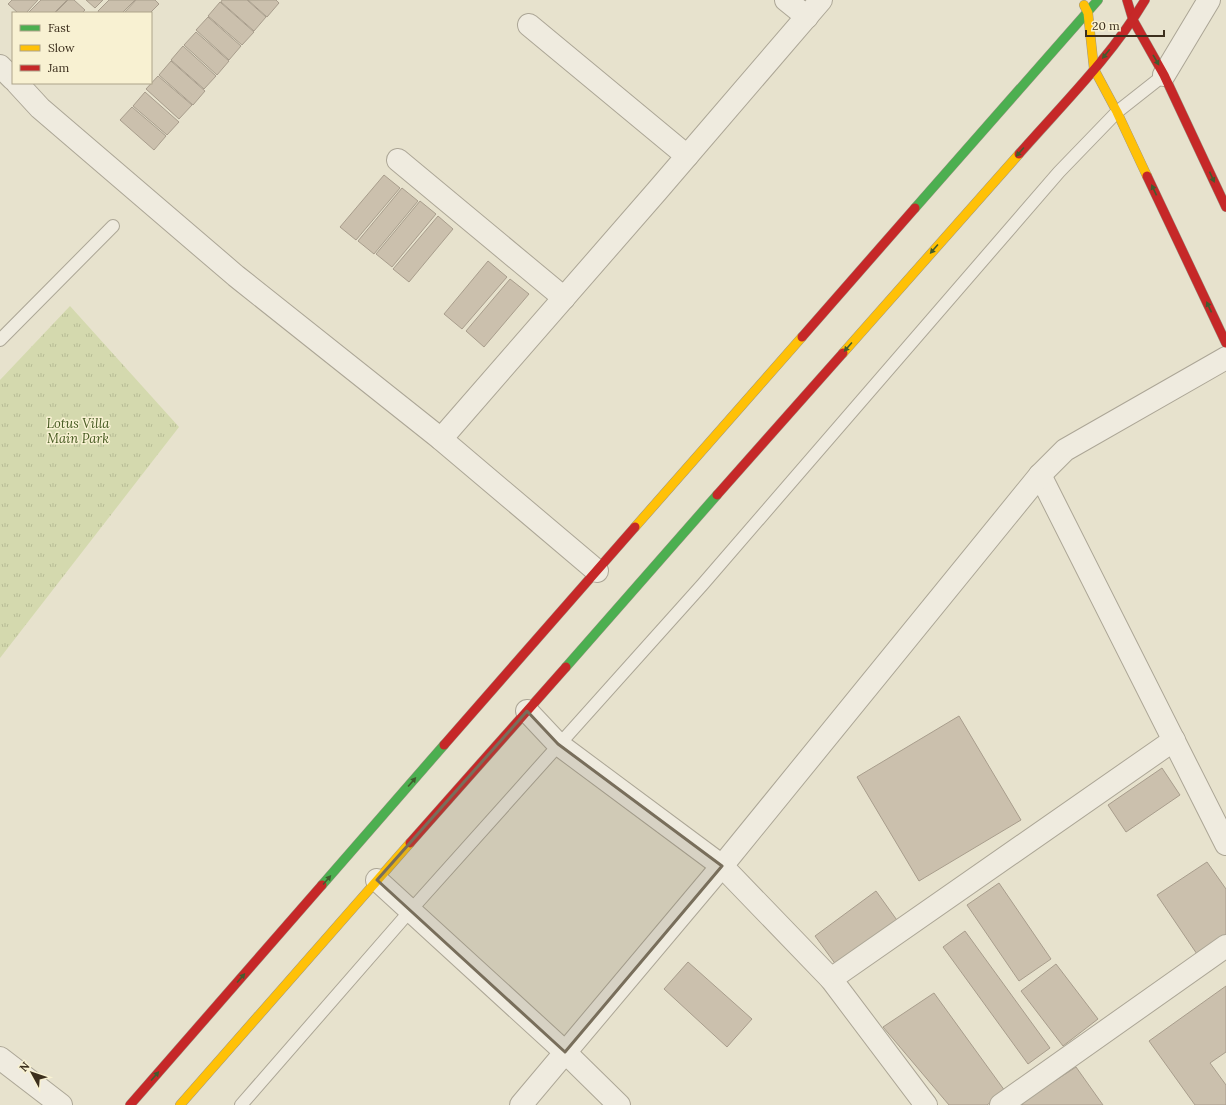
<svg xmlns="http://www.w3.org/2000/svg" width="1226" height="1105" font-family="Lora,serif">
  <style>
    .grass { fill: url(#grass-tufts) }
    .building { fill: #cbc0ad; stroke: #a89d8c }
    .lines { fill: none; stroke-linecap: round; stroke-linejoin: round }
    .lane-casing { stroke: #aca696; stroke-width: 14 }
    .street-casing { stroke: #aca696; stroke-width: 24 }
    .fast-casing { stroke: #9c9586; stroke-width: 10 }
    .slow-casing { stroke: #9c9586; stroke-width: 10 }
    .jam-casing { stroke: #9c9586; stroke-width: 10 }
    .lane { stroke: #efebdf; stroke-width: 12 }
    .street { stroke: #efebdf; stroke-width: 22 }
    .fast { stroke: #4caf50; stroke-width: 9 }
    .slow { stroke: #ffc107; stroke-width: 9 }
    .jam { stroke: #c62828; stroke-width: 9 }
    .oneway { fill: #425c2f }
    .marked { fill: #786e5b; fill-opacity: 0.2; stroke: #786e5b; stroke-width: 3; stroke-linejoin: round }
    .labels { text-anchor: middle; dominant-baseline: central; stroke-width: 3; stroke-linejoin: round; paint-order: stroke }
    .park-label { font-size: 13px; font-style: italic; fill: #465a21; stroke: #f8f1d2 }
  </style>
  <defs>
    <pattern id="grass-tufts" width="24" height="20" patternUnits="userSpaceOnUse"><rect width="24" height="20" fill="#d4d9ae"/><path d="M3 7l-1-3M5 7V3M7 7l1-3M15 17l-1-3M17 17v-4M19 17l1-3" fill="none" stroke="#b7bb95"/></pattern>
  </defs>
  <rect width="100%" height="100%" fill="#e7e2cd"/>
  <path class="grass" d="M70,306L179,427L0,658V380Z"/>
  <g class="building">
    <path d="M12,0H38L26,13H18L8,4Z"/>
    <path d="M41,0H67L54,13H28Z"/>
    <path d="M68,0H74L85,10L82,13H55Z"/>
    <path d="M86,0H103L95,8Z"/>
    <path d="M109,0H135L122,13H99L98,11Z"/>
    <path d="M136,0H155L159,4L150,13H124Z"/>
    <path d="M222,0H247L266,17L254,31L221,2Z"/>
    <path d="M248,0H276L279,3L267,17Z"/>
    <path d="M220,2L254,32L242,45L208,16Z"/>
    <path d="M208,17L241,46L229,60L196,30Z"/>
    <path d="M196,32L229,61L217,75L184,45Z"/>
    <path d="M183,46L216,76L204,89L171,60Z"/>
    <path d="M171,61L205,91L193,105L159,75Z"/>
    <path d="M158,76L192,105L179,119L146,89Z"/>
    <path d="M145,92L179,122L167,135L133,106Z"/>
    <path d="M132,107L166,136L154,150L120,120Z"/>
    <path d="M384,175L400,188L356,240L340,227Z"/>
    <path d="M402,188L418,201L374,254L358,241Z"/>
    <path d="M420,201L436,214L392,267L376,254Z"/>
    <path d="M438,216L453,229L409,282L393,269Z"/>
    <path d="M488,261L507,277L462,329L444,314Z"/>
    <path d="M510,279L529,294L484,347L466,331Z"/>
    <path d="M959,716L1021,820L919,881L857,777Z"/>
    <path d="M1162,768L1180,795L1126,832L1108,805Z"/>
    <path d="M1207,862L1226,889V939L1199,957L1157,895Z"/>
    <path d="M999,883L1051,959L1019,981L967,905Z"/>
    <path d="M876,891L899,923L839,969L815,936Z"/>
    <path d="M965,931L1050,1048L1028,1064L943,947Z"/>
    <path d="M688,962L752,1019L727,1047L664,989Z"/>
    <path d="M1056,964L1098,1019L1063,1046L1021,991Z"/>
    <path d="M1226,986V1052L1210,1063L1226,1085V1105H1195L1149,1041Z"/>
    <path d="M934,993L1005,1091L987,1105H949L883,1027Z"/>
    <path d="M1076,1067L1103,1105H1023L1021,1103Z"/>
  </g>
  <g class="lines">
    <g class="lane-casing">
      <g id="lane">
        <path d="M0,340L113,226"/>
        <path d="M241,1105L410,911L703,584L1059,172L1117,112L1164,75"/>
      </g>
    </g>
    <g class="street-casing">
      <g id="street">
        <path d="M786,0L807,17"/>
        <path d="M529,25L687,156"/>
        <path d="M0,66L13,79"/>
        <path d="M1164,75L1209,0"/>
        <path d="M17,83L40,108L236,276L441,439L597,571"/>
        <path d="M398,160L564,298"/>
        <path d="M441,439L657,191L821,0"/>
        <path d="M1040,475L1226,844"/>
        <path d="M527,711L558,744L722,866L831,979L926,1105"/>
        <path d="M377,880L565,1052L619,1105"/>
        <path d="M831,979L1174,740"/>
        <path d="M0,1058L61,1105"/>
        <path d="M521,1105L722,866L1040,475L1065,450L1226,358"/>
        <path d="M1001,1105L1226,946"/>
      </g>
    </g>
    <g class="fast-casing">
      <g id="fast">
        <path d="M915,208L1098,0"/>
        <path d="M566,667L717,495"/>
        <path d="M322,885L444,745"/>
      </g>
    </g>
    <g class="slow-casing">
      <g id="slow">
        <path d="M1084,5L1088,13L1094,69L1117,112L1147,176"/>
        <path d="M843,353L1019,154"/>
        <path d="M635,527L802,337"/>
        <path d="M180,1105L410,843"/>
      </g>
    </g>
    <g class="jam-casing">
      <g id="jam">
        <path d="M1127,0L1133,20L1164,75L1226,207"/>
        <path d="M1019,154C1062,105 1111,57 1145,0"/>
        <path d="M1147,176L1226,343"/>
        <path d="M802,337L915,208"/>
        <path d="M717,495L843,353"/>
        <path d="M444,745L635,527"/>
        <path d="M410,843L566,667"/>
        <path d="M130,1105L322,885"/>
      </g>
    </g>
    <use href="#lane" class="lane"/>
    <use href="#street" class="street"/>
    <use href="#fast" class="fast"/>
    <use href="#slow" class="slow"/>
    <use href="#jam" class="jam"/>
  </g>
  <defs><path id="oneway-solid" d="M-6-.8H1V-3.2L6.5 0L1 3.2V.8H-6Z"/></defs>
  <g class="oneway">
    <use href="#oneway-solid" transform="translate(1106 54) rotate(129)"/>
    <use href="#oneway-solid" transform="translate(1156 60) rotate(60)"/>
    <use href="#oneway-solid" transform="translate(1020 152) rotate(131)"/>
    <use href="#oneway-solid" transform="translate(1212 177) rotate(65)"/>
    <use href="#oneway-solid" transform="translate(1154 190) rotate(-115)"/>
    <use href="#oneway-solid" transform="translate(934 249) rotate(131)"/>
    <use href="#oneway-solid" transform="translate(1209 307) rotate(-115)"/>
    <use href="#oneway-solid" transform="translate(848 347) rotate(131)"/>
    <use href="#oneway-solid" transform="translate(412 782) rotate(-49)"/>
    <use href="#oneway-solid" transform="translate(327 880) rotate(-49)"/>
    <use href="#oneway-solid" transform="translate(241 978) rotate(-49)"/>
    <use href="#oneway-solid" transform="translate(155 1076) rotate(-49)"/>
  </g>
  <path class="marked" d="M527,711L558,744L722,866L565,1052L377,880Z"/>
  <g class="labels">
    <g class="park-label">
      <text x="78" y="423">Lotus Villa<tspan x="78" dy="15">Main Park</tspan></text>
    </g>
  </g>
  <rect x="12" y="12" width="140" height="72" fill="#f8f1d2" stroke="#ada38a"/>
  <rect x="20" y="25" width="20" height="6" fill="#4caf50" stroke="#ada38a"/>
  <text x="48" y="32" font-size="12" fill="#3c2f1d">Fast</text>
  <rect x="20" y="45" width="20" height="6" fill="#ffc107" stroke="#ada38a"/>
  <text x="48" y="52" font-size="12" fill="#3c2f1d">Slow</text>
  <rect x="20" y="65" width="20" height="6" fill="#c62828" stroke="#ada38a"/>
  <text x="48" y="72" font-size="12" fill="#3c2f1d">Jam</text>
  <g transform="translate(32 1073) rotate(310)" stroke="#f8f1d2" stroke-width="3" paint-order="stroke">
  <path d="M0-3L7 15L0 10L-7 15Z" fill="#3c2f1d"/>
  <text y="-6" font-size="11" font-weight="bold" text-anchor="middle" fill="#3c2f1d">N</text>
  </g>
  <path d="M1086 30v6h78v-6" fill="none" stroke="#3c2f1d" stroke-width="2"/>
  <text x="1092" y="30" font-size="12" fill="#3c2f1d" stroke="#f8f1d2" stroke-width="3" paint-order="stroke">20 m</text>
</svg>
